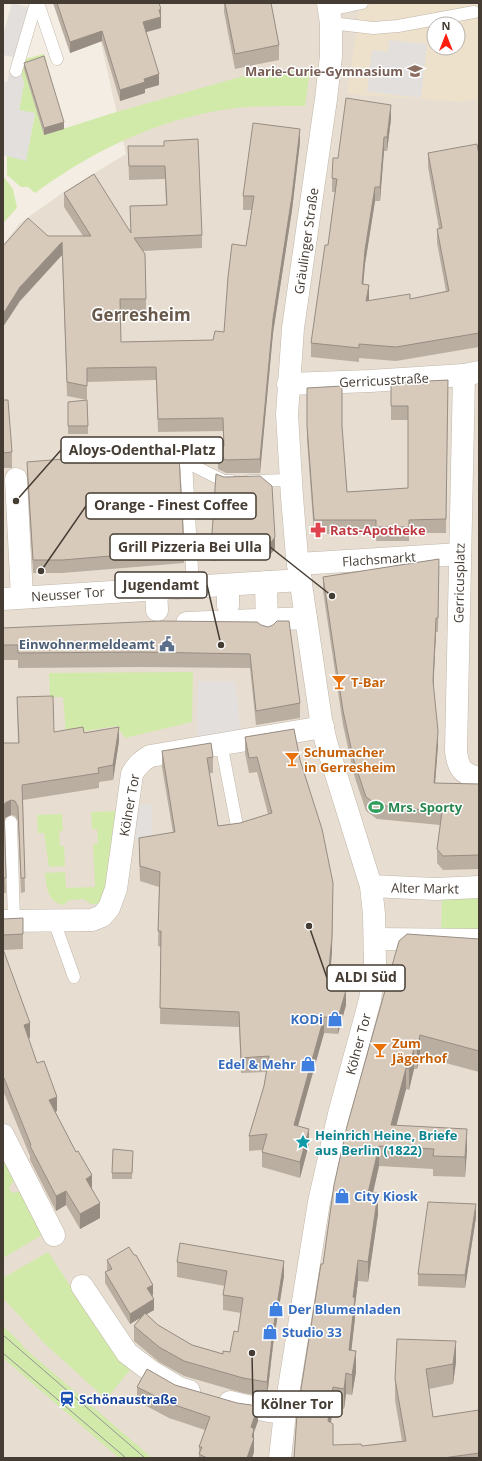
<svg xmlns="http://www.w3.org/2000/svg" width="482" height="1461" font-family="'Open Sans',sans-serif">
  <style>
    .residential { fill: #e7ded1; fill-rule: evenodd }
    .education { fill: #ede1cc; fill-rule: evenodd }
    .green { fill: #d2eaa9 }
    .parking { fill: #e3dfdc }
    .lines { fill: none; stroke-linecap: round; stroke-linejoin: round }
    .lane-casing { stroke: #c1b6a8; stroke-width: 13 }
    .street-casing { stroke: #c1b6a8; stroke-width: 23 }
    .lane { stroke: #fff; stroke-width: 12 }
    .street { stroke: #fff; stroke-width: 22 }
    .tram { stroke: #949494; stroke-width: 1 }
    .wall { fill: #baaea1 }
    .shaded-wall { fill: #978d83 }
    .building { fill: #d8cabb; stroke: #978d83 }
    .labels { text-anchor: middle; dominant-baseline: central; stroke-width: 3; stroke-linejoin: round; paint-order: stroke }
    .education-label { font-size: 13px; font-weight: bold; fill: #785e54; stroke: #fff; text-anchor: end }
    .street-label { font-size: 13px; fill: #453c33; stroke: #fff }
    .health-label { font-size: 13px; font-weight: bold; fill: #be3a42; stroke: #fff; text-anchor: start }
    .service-label { font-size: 13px; font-weight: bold; fill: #4e5e75; stroke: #fff; text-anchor: end }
    .food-label { font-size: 13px; font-weight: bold; fill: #c56008; stroke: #fff; text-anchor: start }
    .leisure-label { font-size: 13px; font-weight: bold; fill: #27864d; stroke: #fff; text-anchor: start }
    .shop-label { font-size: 13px; font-weight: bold; fill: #366cbe; stroke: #fff; text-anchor: start }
    .culture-label { font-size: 13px; font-weight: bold; fill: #0d838f; stroke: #fff; text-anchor: start }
    .transit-label { font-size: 13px; font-weight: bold; fill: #164399; stroke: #fff; text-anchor: start }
    .district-label { font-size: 17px; font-weight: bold; fill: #68594a; stroke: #fff }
    .leader { fill: none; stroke: #453c33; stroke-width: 1.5 }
    .callout-dot { fill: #453c33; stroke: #fff; stroke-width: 1.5 }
    .callout { fill: #fff; stroke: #453c33; stroke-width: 1.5 }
    .callout-label { font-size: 14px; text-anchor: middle; font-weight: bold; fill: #453c33 }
  </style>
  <rect width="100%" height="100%" fill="#f3ede3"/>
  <path class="residential" d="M92,3H479V1458H3V245L20,223L65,191L126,154ZM434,24H458V48H434Z"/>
  <path class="education" d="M357,3H479V99L462,102L347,94L359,12ZM434,24H458V48H434Z"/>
  <g class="green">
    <path d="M44,54L47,62L24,68L44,135L113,113L258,72L310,71L305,106C286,106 266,106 247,107C168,114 98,147 35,193L28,187H21L7,175V156L26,160L35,114L19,110L24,83L21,73L25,59Z"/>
    <path d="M3,176L13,189L17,208L3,223Z"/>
    <path d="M193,672L192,722L125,738L117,726L66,734L63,697H50L49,673Z"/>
    <path d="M119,811L108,890L102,900L97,904H91L84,899L69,900L64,905C47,902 47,888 45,873L65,872L66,888L95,887L93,844H98L97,829H92L91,812Z"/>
    <path d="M62,814L63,831H59L60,846H64L65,866L49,867L44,833H38L37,815Z"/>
    <path d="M479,895V934L441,932L442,896Z"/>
    <path d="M3,1158L14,1181L9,1187L10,1190L13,1193L20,1191L42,1232L40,1236L3,1258Z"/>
    <path d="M48,1252L116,1356L130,1370L106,1399L45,1344L3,1298V1278Z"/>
    <path d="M3,1326L23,1345L22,1346L152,1458H119L3,1358Z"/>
  </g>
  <g class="parking">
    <path d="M12,3L36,9L21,73L24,83L19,110L35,113L26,161L3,155V81L7,82L13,57L3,55V35Z"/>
    <path d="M389,40L427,44L421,98L367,92L372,50L388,52Z"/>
    <path d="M198,681H235L241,734L197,742Z"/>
    <path d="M136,804L152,805V842L131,839Z"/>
  </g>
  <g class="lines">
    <g class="lane-casing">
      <g id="lane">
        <path d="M38,3L57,59"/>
        <path d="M330,10L362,3"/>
        <path d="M331,23L373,28L398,26L474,12"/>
        <path d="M16,71L36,3"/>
        <path d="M162,461L186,462L224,481H232"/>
        <path d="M186,462L193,587"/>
        <path d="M250,481L291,480"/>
        <path d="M221,743L238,831"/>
        <path d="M11,822L14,921"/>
        <path d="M54,921L74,977"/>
      </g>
    </g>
    <g class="street-casing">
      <g id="street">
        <path d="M464,375L456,751C458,768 462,774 479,778"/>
        <path d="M288,384L370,381L464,375L479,372"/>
        <path d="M16,479L22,597"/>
        <path d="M298,564L460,554"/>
        <path d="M266,582L267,629"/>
        <path d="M228,585V605"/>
        <path d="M156,589L157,610"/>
        <path d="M3,599L301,580"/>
        <path d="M187,623L306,618"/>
        <path d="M371,886L435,889L479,887"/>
        <path d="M3,921L92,920L102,916L109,908L116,889L132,774C137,765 142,761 150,756L323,727"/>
        <path d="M375,939L479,940"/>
        <path d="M3,1135L54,1235"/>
        <path d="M82,1286L127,1353L152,1372L179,1388L189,1391"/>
        <path d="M230,1402L269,1411L285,1413"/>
        <path d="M280,1458L285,1413L319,1202L339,1114L370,1000L375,964L374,914L371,886L326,742L321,720L297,557L292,497L287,414L293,328L326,99L331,56V23L328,3"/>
      </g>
    </g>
    <use href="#lane" class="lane"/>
    <use href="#street" class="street"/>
    <g class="tram">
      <path d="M3,1335L145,1458"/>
      <path d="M3,1353L126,1458"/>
    </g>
  </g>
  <g class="wall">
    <path d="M53,3H159L161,28L146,32L159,85L145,89V93L120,101L102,41L70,53Z"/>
    <path d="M224,3H278L271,4L279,45V60L235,69L224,12Z"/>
    <path d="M24,63L64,129L44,135L24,69Z"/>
    <path d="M391,119L387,151H384L380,201H375L365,264L363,284L369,299V301L410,299L446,291L437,243V229H439L428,167V153L479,155V347L396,361L359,358V362L311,357V343L328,245L335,192H332V178L338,158Z"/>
    <path d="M300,142L292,210L273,333L260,473H226L218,469V456L223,446V431L158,432L156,380L87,382V400L67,396L62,255L20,301L48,236H83L64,207V193L131,232L130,206L166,205L165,179L129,180L128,146H164L202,235V248L143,251L146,299V312L120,313L121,342L213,340L224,332L246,246L252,210H243V196Z"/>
    <path d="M448,380L446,533H409V541H376V534H314L307,440V388L342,426L347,492L408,488V420H391V383Z"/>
    <path d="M3,400L12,452V468H3Z"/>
    <path d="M68,402L88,426V434H68Z"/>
    <path d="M27,462L184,550V563L62,573H33L27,475Z"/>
    <path d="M216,474L275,549L269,556L211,561V549Z"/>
    <path d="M439,559L438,632H436L433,685L438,745L435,783L479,784V869L443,870L437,863V849L440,825L377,819L366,811L354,775L343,725L323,591V577Z"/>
    <path d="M257,622L300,703V718L256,725L250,668L140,667L18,668V660H3V628Z"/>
    <path d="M17,697L54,732L84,733L119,741L113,780L99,782V788L23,800L25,892L21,893L18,821L15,816L11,815L5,818L4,821L6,893H3V743H18Z"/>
    <path d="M294,729L332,952L329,988L346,1005L338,1034L324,1033L298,1126L309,1144L300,1178L262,1167V1150L249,1151V1136L264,1086L266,1072L241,1073L239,1027L160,1024L161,947L158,946L159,887L140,881L139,854V838L173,833L162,767V751L213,757V773H209L218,826L240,823L268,814L257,772L249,773L245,753V737Z"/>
    <path d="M3,919L23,934V949L3,950L30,1038H28L37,1063L57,1111L55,1112L92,1189L100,1218L80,1229L66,1205L56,1211L30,1160V1156L4,1093H3Z"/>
    <path d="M479,939V1072L420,1056L417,1069H414L409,1090L406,1089L396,1126L467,1150L465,1177L433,1176V1169L379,1166L373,1193L378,1214L368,1282L358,1281L355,1305V1318L351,1351L356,1372L352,1395L346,1394L344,1409L333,1407L331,1423L333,1445L362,1446L402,1441L395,1400V1379L397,1339L456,1362L453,1384L429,1389L433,1417L479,1410V1458H294L323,1264L347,1126Z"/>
    <path d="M133,1157L132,1179H112V1173Z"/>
    <path d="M476,1217L465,1288L418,1286V1274Z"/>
    <path d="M107,1260L153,1295L152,1296L154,1310L146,1314L158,1325L192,1345L223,1354L230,1352L238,1332L241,1313L223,1310V1295L225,1286L177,1277V1262L284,1276L273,1345L267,1397L243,1393L184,1376L159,1362L134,1341V1326L141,1317L130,1324L105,1283V1272L107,1271Z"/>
    <path d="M175,1385L258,1421L254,1432V1452L252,1458H199V1447L205,1430L169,1418L137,1401V1387Z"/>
  </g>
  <g class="shaded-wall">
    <path d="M161,9V28L143,33V22L159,10Z"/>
    <path d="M102,31V41L70,53V42Z"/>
    <path d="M159,74V85L145,89V93L120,101V90L144,79Z"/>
    <path d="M391,105V119L387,151V137Z"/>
    <path d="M64,122V129L44,135V128Z"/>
    <path d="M300,129V142L292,210L273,333L260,473V459L273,319Z"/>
    <path d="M384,137V151L380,201V187Z"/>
    <path d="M375,187V201L365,264L362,298V284L365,250Z"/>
    <path d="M62,242V255L20,301L3,327V314L20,287Z"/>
    <path d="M369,285V299L366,315V301Z"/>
    <path d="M275,537V549L269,556V545Z"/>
    <path d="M436,618V632L433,695V681Z"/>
    <path d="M119,727V741L113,780V765Z"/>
    <path d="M438,731V745L434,797V783Z"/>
    <path d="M11,800V815L5,818L4,822V807L5,803Z"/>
    <path d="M333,883L332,952L327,1003V988Z"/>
    <path d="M346,990V1005L338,1034V1018Z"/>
    <path d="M324,1017V1033L294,1140V1125Z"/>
    <path d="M30,1023V1038L24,1040V1025Z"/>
    <path d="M420,1035V1056L417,1069V1048Z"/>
    <path d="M414,1048V1069L409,1090V1069Z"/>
    <path d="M406,1068V1089L391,1146V1125Z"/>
    <path d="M4,1078V1093H3V1079Z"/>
    <path d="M57,1097V1111L49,1115V1100Z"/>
    <path d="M309,1129V1144L300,1178V1162Z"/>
    <path d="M467,1129V1150L465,1177V1157Z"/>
    <path d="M379,1146V1166L368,1214V1193Z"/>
    <path d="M92,1175V1190L86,1179Z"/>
    <path d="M66,1191V1205L56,1211V1196Z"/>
    <path d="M378,1193V1214L368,1282V1262Z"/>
    <path d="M100,1203V1218L80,1229V1214Z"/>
    <path d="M476,1204V1217L465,1288V1275Z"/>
    <path d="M358,1260V1281L355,1305V1318L349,1371V1350L353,1297Z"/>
    <path d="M284,1261V1276L273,1345L267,1397V1382L273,1330Z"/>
    <path d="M153,1285V1295L147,1299V1288Z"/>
    <path d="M154,1299V1310L130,1324V1314Z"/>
    <path d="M456,1341V1362L453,1384V1364Z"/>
    <path d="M356,1351V1372L352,1395V1375Z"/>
    <path d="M346,1373V1394L344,1409V1389Z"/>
    <path d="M333,1387V1407L328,1441V1421Z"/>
    <path d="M258,1406V1421L254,1432V1452L252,1458H247L251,1427Z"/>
  </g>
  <g class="building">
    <path d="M57,3H159L161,9L159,10L161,17L143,22L159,74L144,79L145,82L120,90L102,31L70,42Z"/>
    <path d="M225,3H271L279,45L235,54Z"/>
    <path d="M44,56L64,122L44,128L24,63Z"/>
    <path d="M346,98L391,105L387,137H384L380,187H375L365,250L362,284L369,285L366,301L410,294V299L449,291L437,229L442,228L428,153L477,144L479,155V333L396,347L359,344V348L311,343L325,245H328L334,200L337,179L332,178L333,158H338Z"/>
    <path d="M253,123L300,129L292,196L273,319L260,459L226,460L218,456V447L224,446L223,418L158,419L156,367L87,368V386L67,382L62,242L20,287L3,314V246L28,218L48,236H91L64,193L94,174L131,233L130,206L167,205L165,166H129L128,146H164V141L198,139L202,235L134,238L145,254L146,299H120L121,342L213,340L215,331L224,332L228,277L232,244L246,246L254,196H243Z"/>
    <path d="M448,380L446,519L409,520V527H376V520H314L307,426V388L342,386V426L347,492L408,488V406H391V383Z"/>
    <path d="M3,400H8L12,452L3,453Z"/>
    <path d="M87,400L88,426H68V402Z"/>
    <path d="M125,454L179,456L184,550L62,560H33L27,462Z"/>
    <path d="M216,474L224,477L260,476L272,486L275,537L269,545L211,549Z"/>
    <path d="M439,559L438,618H436L433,681L438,731L434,783L479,784V855L443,856L437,849L442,812L377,805L366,797L354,761L343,711L323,577Z"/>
    <path d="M161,621L257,622L261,625L268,627L273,625L277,621H289L300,703L256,711L250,654L140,652L18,653V645H3V628Z"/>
    <path d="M53,696L54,732L83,727L84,733L119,727L113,765L98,768L99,773L22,785L25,878H21L18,807L15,801L11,800L5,803L4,807L6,878H3V743H19L17,697Z"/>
    <path d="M294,729L300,760L322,829L333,883L332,937L327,988L346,990L338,1018L324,1017L302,1096L294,1125L309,1129L300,1162L262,1152L267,1134L249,1136L264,1086L269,1056L241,1058L239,1012L160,1008L161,931H158L160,872L140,866L139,838L175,832L162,751L211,743L213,757L207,758L218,826L240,823L272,813L257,757L249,758L245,737Z"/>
    <path d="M23,918V934L3,935V919Z"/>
    <path d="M407,934L479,939V1051L420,1035L417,1048H414L409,1069L406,1068L391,1125L467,1129L465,1157L433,1156L434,1149L379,1146L368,1193H378L368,1262L358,1260L353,1297L355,1298L349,1350L356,1351L352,1375L346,1373L344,1389L333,1387L328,1421L333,1424V1445L361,1444L362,1446L406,1441L395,1379L397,1339L456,1341L453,1364L426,1369L433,1417L479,1410V1453L443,1458H294L297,1414L321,1264H323L334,1185L347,1126L399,941Z"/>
    <path d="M3,949L30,1023L24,1025L37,1063L44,1061L57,1097L49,1100L76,1152L78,1151L92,1175L86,1179L100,1203L80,1214L66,1191L56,1196L30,1146L31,1145L4,1078L3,1079Z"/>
    <path d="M113,1149L133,1151L132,1173H112Z"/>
    <path d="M428,1202L476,1204L465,1275L418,1274Z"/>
    <path d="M180,1243L284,1261L273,1330L267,1382L243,1378L184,1361L159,1347L134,1326L145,1313L158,1325L192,1345L223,1354V1351L230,1352L234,1331L238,1332L243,1298L223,1295L227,1271L177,1262Z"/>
    <path d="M129,1247L134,1255H136L153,1285L147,1288L154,1299L130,1314L105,1272L112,1269L107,1260Z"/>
    <path d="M147,1369L175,1385L237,1403L258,1406L251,1427L254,1429L252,1437L254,1438L247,1458H207L199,1454L202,1447H199L210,1417L169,1403L137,1387Z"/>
  </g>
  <defs>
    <g id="school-bare" transform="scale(1.2)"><path d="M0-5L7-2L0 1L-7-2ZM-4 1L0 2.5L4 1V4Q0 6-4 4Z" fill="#8d6e63" stroke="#fff" stroke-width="2.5" paint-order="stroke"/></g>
    <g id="pharmacy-bare" transform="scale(1.2)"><path d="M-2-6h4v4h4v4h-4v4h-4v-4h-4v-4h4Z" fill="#e0444e" stroke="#fff" stroke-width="2.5" paint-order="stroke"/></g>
    <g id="civic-bare" transform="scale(1.2)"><path d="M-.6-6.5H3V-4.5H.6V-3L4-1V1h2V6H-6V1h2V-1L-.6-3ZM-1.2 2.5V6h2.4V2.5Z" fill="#5c6f8a" stroke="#fff" stroke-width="2.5" paint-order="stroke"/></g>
    <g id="bar-bare" transform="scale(1.2)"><path d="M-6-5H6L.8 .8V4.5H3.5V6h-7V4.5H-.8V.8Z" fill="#e8710a" stroke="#fff" stroke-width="2.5" paint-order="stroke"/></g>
    <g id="stadium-bare" transform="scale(1.2)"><path d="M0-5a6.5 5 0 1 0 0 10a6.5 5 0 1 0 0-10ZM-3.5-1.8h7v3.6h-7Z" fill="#2e9e5b" stroke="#fff" stroke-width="2.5" paint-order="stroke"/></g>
    <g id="shop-bare" transform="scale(1.2)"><path d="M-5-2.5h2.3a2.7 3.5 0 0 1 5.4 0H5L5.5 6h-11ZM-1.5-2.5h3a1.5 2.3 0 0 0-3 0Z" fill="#3f7fe0" stroke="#fff" stroke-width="2.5" paint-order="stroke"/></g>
    <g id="sight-bare" transform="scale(1.2)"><path d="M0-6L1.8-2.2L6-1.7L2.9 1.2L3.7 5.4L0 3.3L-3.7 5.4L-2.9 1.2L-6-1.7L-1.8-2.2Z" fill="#0f9aa8" stroke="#fff" stroke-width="2.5" paint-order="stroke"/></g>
    <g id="station-bare" transform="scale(1.2)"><path d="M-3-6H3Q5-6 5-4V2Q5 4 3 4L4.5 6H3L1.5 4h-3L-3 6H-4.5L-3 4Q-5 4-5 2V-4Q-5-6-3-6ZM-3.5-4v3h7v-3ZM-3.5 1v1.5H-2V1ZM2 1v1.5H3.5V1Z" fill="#1a4fb4" stroke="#fff" stroke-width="2.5" paint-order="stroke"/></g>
  </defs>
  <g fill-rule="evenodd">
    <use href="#school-bare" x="415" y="71"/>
    <use href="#pharmacy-bare" x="318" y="530"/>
    <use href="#civic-bare" x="167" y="644"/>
    <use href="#bar-bare" x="339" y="682"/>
    <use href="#bar-bare" x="292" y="759"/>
    <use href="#stadium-bare" x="376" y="807"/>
    <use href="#shop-bare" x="335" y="1019"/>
    <use href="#bar-bare" x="380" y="1050"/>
    <use href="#shop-bare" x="308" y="1064"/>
    <use href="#sight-bare" x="303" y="1142"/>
    <use href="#shop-bare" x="342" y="1196"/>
    <use href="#shop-bare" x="276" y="1309"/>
    <use href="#shop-bare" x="270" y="1332"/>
    <use href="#station-bare" x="67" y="1399"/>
  </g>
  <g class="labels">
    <g class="education-label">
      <text x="403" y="71">Marie-Curie-Gymnasium</text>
    </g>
    <g class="street-label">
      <text transform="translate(306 241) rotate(-82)">Gräulinger Straße</text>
      <text transform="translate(384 380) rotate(-3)">Gerricusstraße</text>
      <text transform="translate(379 559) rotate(-4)">Flachsmarkt</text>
      <text transform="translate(459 583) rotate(-89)">Gerricusplatz</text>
      <text transform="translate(68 594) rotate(-4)">Neusser Tor</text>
      <text transform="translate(129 805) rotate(-80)">Kölner Tor</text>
      <text transform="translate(425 888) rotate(1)">Alter Markt</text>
      <text transform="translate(358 1044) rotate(-75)">Kölner Tor</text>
    </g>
    <g class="health-label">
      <text x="330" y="530">Rats-Apotheke</text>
    </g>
    <g class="service-label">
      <text x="155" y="644">Einwohnermeldeamt</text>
    </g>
    <g class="food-label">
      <text x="351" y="682">T-Bar</text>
      <text x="304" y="752">Schumacher<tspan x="304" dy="15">in Gerresheim</tspan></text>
      <text x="392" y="1043">Zum<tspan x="392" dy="15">Jägerhof</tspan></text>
    </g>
    <g class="leisure-label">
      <text x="388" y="807">Mrs. Sporty</text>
    </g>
    <g class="shop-label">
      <text x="323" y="1019" text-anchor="end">KODi</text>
      <text x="296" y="1064" text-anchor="end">Edel &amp; Mehr</text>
      <text x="354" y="1196">City Kiosk</text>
      <text x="288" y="1309">Der Blumenladen</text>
      <text x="282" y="1332">Studio 33</text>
    </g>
    <g class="culture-label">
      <text x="315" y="1135">Heinrich Heine, Briefe<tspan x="315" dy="15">aus Berlin (1822)</tspan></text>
    </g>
    <g class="transit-label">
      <text x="79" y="1399">Schönaustraße</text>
    </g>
    <g class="district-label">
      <text x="141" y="314">Gerresheim</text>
    </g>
  </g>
  <path class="leader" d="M16 501L61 450M41 571L86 506M332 596L270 547M221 645L207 585M309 926L327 978M252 1353L253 1404"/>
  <g class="callout-dot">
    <circle cx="16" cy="501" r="4"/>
    <circle cx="41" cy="571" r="4"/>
    <circle cx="332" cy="596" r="4"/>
    <circle cx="221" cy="645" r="4"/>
    <circle cx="309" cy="926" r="4"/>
    <circle cx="252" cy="1353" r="4"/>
  </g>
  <g class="callout">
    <rect x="61" y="437" width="162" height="26" rx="4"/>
    <rect x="86" y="493" width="170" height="26" rx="4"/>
    <rect x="110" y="534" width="160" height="26" rx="4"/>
    <rect x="115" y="572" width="92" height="26" rx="4"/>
    <rect x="327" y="965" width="78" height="26" rx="4"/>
    <rect x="253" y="1391" width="89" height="26" rx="4"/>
  </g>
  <g class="callout-label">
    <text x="142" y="455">Aloys-Odenthal-Platz</text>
    <text x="171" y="510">Orange - Finest Coffee</text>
    <text x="190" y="552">Grill Pizzeria Bei Ulla</text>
    <text x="161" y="590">Jugendamt</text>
    <text x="366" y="982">ALDI Süd</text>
    <text x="297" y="1409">Kölner Tor</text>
  </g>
  <rect width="482" height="1461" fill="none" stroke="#453c33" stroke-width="8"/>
  <g transform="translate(446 36)"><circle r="19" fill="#ffffff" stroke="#b5b1ad"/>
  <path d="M0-3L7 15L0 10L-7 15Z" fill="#ff1e0e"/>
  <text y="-6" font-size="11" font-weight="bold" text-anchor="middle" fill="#453c33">N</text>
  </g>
</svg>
